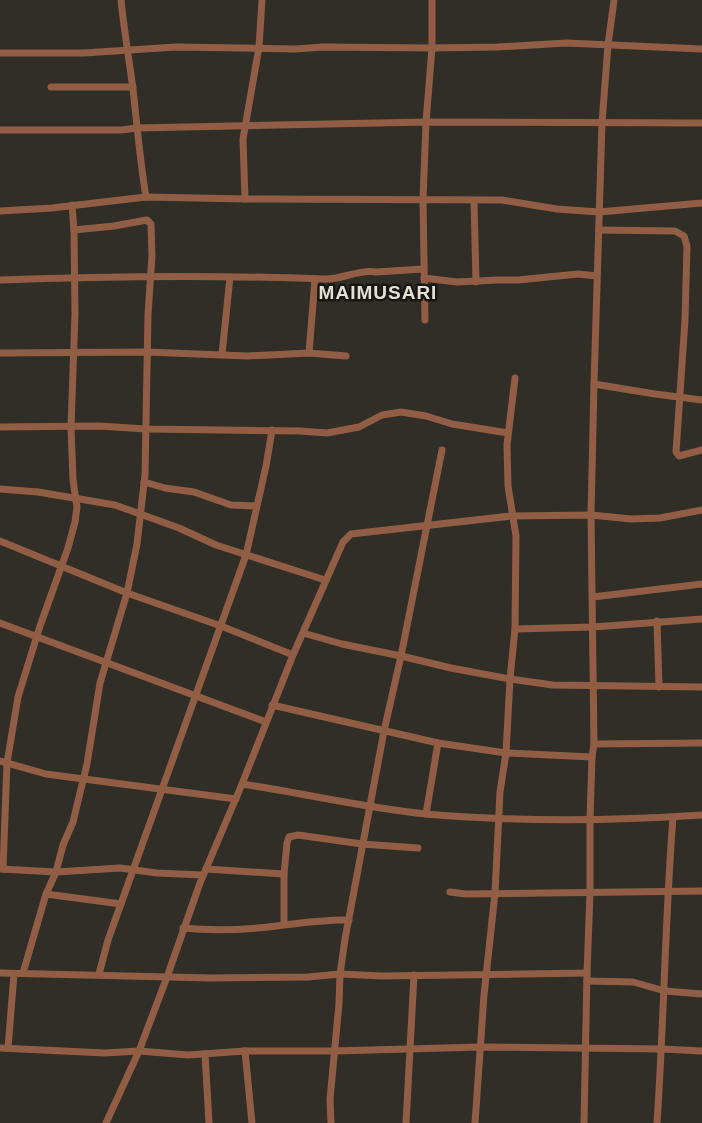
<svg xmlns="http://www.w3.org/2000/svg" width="702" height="1123" font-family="Arial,sans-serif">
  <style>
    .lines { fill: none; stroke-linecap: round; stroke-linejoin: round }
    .street { stroke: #915e45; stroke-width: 7 }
    .labels { text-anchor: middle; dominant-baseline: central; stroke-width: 5; stroke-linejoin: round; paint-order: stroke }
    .district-label { font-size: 19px; font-weight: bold; letter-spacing: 1px; fill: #e3e0d6; stroke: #171612 }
  </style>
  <rect width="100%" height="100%" fill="#302e26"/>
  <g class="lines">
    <g class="street">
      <path d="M121,0C124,30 129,59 133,89C137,125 140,161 146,197"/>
      <path d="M0,53H84L176,47L296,49L323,47L432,48L498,47L566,43L702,49"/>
      <path d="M51,87H133"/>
      <path d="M0,130H121L137,128L426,122L702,123"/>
      <path d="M245,199L243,139L259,47L262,0"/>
      <path d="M474,201L476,282"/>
      <path d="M0,211L52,208L146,197L245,199L502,200L557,209L599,212L702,203"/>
      <path d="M599,230L675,231L684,236L687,246L685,320L676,452L679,456L702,450"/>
      <path d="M424,278L457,282L497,280H518L578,274L597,276"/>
      <path d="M0,280C108,276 216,275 324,279C342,280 358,269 376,272L423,269"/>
      <path d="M425,320L423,200L426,122L432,48V0"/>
      <path d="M0,353L146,352L248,356L309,353L346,356"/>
      <path d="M309,353L315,279"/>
      <path d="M222,354L230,277"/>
      <path d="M594,384L655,394L702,400"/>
      <path d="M0,427L99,426L146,429L300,431L327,433L359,427L382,415L401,412L426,416L452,424L508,433"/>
      <path d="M144,482L165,488L194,492L231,505L256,506"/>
      <path d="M0,489L38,492L115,505L179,528L216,545L325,580"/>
      <path d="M0,541L127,593L221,626L293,655"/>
      <path d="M593,597L702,584"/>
      <path d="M657,621L659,687"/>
      <path d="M0,623L266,722"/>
      <path d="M515,629L593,627L702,619"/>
      <path d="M303,633L342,644L401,656L451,668L510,679L553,685L702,687"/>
      <path d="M272,705L438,743L506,753L592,757"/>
      <path d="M594,744L702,743"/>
      <path d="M0,761L46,774L236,799"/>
      <path d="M242,784C303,793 364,808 426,814C517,822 611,821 702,815"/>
      <path d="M426,814L438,743"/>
      <path d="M0,869L56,872L120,868L157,873L203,875"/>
      <path d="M3,869L7,763L18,697L40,626L68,548L75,522L77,507L73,480L71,427L75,313L74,230L72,205"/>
      <path d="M206,869L284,874"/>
      <path d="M450,892L466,894L702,891"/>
      <path d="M46,894L121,904"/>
      <path d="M284,924V874L287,843L289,837L298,835L362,844L418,848"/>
      <path d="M183,928C211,931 240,930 268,927C295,924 321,919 349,920"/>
      <path d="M0,973L211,978L308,977L340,974L382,976L587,973"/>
      <path d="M23,973L46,894L56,872L63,845L73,822L87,764L100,683L127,593L137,544L145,475L148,315L152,255L151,224L147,220L114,226L74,230"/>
      <path d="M99,974L108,940L246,555L266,466L272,430"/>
      <path d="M587,981L633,982L665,991L702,994"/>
      <path d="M0,1048L105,1053L139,1051L188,1055L245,1051H334L481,1047L662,1049L702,1051"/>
      <path d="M8,1048L14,974"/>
      <path d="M245,1051L252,1123"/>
      <path d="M205,1054L209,1123"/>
      <path d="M106,1123L139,1051L167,977L200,883L242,784L293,655L343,542L351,534L511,516L591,515L631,519L660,518L702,510"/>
      <path d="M331,1123L330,1099L339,1004L340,974L345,939L384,731L401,656L442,450"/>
      <path d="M406,1123L414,975"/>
      <path d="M475,1123L484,995L495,893L500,792L506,753L510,679L515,629L516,536L508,486L507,445L515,378"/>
      <path d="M584,1123L587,973L590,893V819L592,757L594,744L591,515L594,384L602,123L608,45L614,0"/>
      <path d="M657,1123C664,1021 665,919 673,817"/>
    </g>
  </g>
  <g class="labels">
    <g class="district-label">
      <text x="378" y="292">MAIMUSARI</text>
    </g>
  </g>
</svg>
